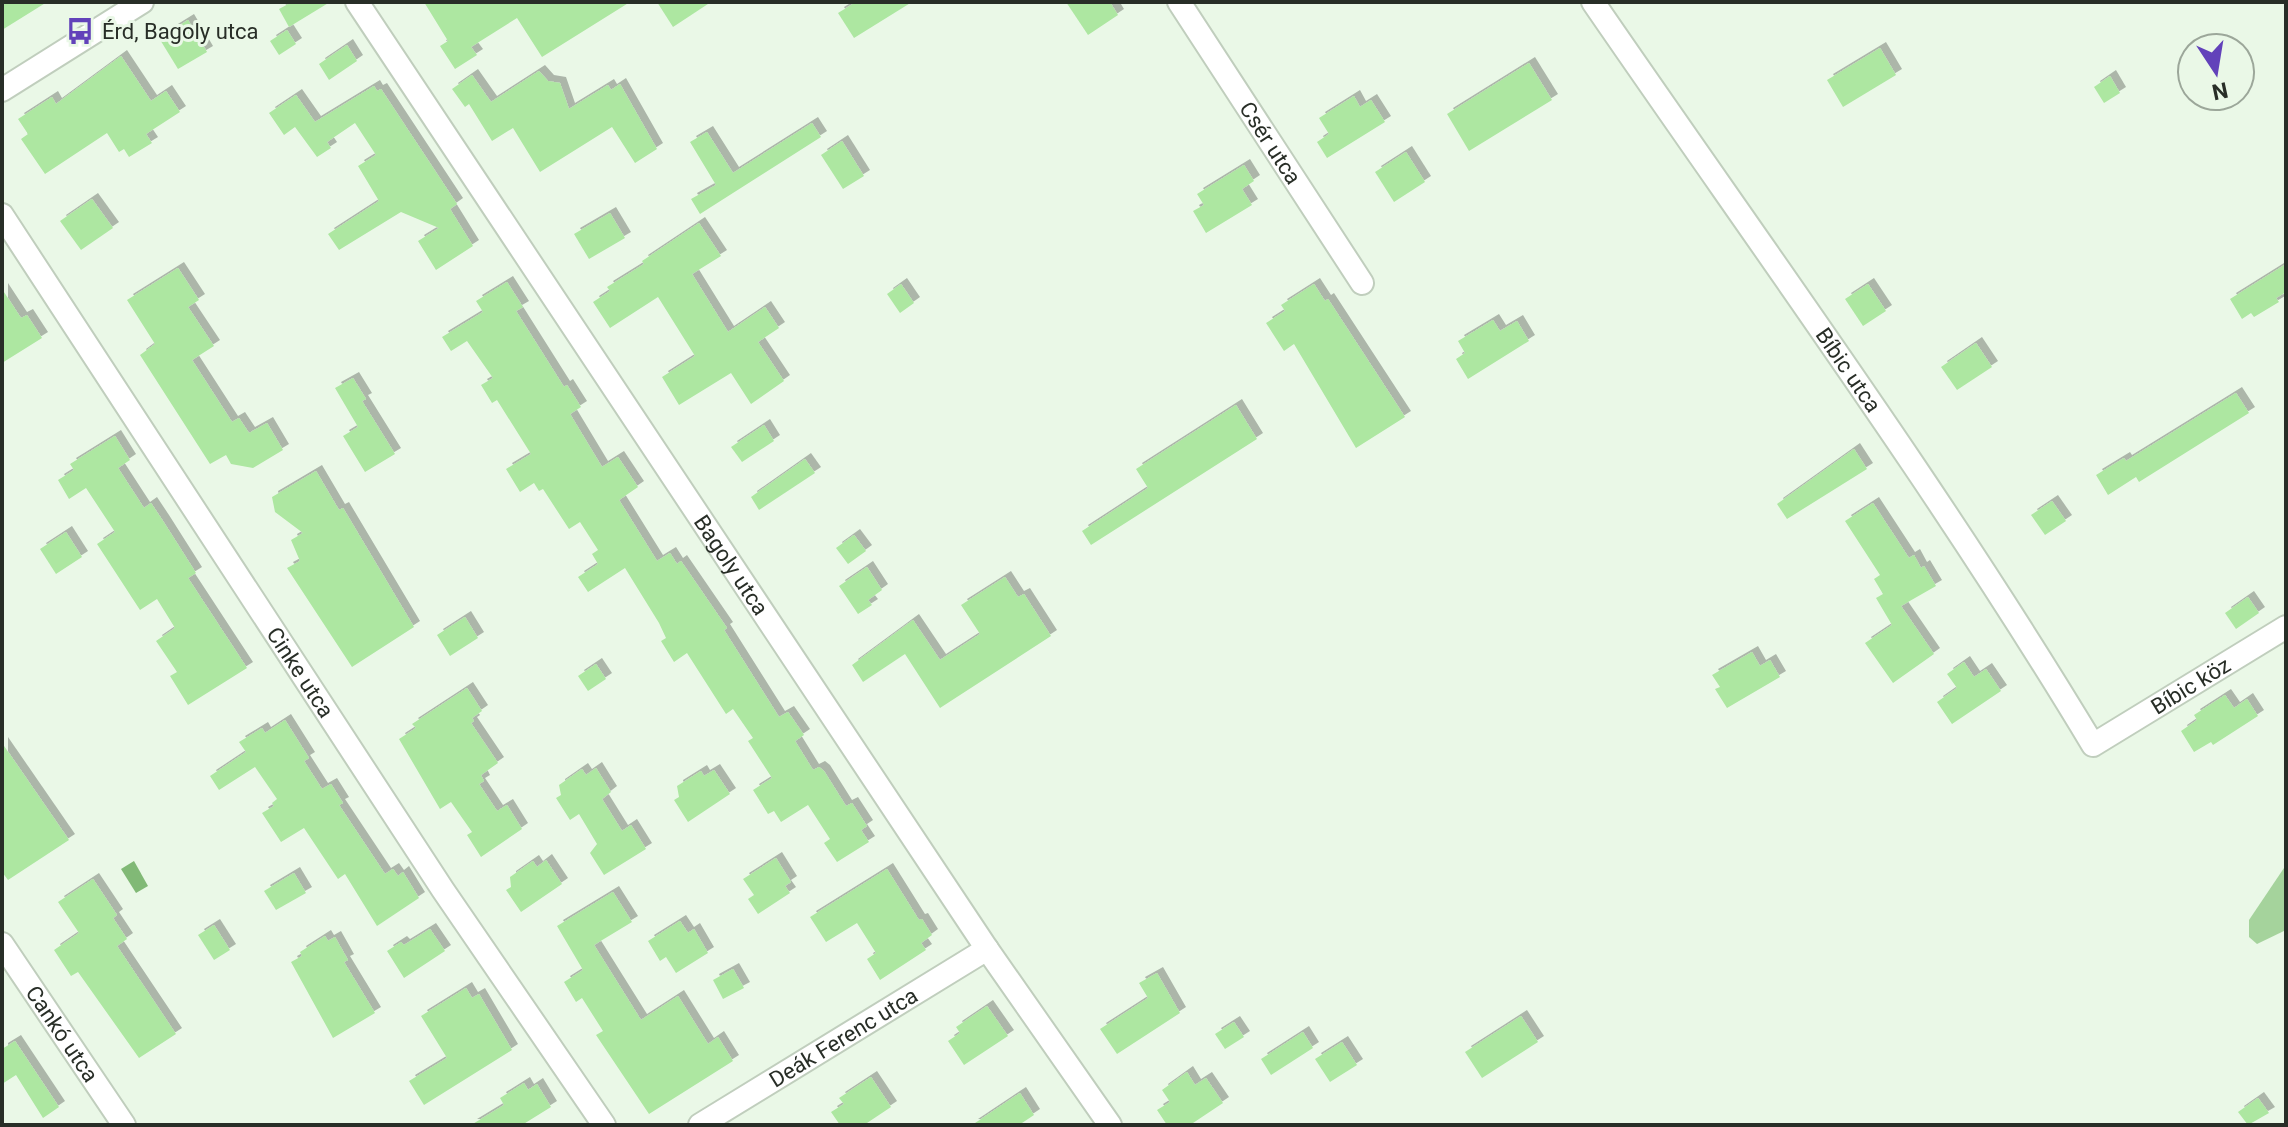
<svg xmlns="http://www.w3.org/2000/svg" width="2288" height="1127" font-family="Roboto,sans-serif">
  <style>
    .green { fill: #a5d39c }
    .water { fill: #81b976 }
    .building { fill: #ade7a1; filter: url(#shadow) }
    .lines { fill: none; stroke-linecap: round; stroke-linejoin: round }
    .minor-casing { stroke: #c0cebd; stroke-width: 26 }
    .minor { stroke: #fff; stroke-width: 22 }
    .labels { text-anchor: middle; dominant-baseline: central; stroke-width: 6; stroke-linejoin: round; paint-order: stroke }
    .poi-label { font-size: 22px; fill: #282e27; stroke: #eaf8e7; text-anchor: start }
    .street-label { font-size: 22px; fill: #282e27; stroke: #eaf8e7 }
  </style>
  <defs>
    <filter id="shadow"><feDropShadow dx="6" dy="-6" stdDeviation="0" flood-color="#0004"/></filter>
  </defs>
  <rect width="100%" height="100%" fill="#eaf8e7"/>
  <path class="green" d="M2286,865V930L2257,944L2249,937V920Z"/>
  <path class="water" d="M134,861L148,886L136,893L121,869Z"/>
  <g class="building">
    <path d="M2,2H47L2,30Z"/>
    <path d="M292,2H330L289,27L279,9Z"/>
    <path d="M424,2H630L542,57L517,18L471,47L477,55L455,69L440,46L448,41Z"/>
    <path d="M657,2H711L673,27Z"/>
    <path d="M856,2H912L854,38L838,13Z"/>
    <path d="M1066,2H1110L1118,15L1088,35Z"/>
    <path d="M188,20L207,52L178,69L159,38Z"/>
    <path d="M287,30L296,44L279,55L270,41Z"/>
    <path d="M347,45L357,61L329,80L319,64Z"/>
    <path d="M1880,48L1896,75L1843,107L1827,80Z"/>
    <path d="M121,56L151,101L166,91L180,112L146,134L152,143L129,157L124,149L119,152L107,133L45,174L21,139L28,134L18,119L52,97L56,104Z"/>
    <path d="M1529,63L1552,100L1469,151L1447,114Z"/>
    <path d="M539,71L548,81L560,83L569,109L608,85L611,90L620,84L657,149L635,163L612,127L540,172L513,128L492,141L469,104L465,107L452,89L472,75L491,102Z"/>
    <path d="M2110,76L2120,93L2104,103L2094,87Z"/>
    <path d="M374,86L377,91L381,89L457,204L450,209L473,246L436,270L418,241L439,228L401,212L339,250L328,234L379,201L358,166L376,155L355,123L327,142L331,148L317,157L295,127L284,135L269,113L296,95L315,122Z"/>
    <path d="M1354,96L1360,107L1371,100L1385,122L1327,158L1317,142L1329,134L1319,118Z"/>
    <path d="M812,123L821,137L700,214L691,199L716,185L690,142L707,132L733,173Z"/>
    <path d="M842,141L864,176L843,189L821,155Z"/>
    <path d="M1406,152L1425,182L1394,202L1375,172Z"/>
    <path d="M1244,165L1254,181L1242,189L1252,205L1206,233L1193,211L1204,205L1197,194Z"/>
    <path d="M92,199L113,228L81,250L60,221Z"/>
    <path d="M610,213L625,238L589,259L574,234Z"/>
    <path d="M699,223L721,256L692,274L728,332L765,307L779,328L758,342L784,381L751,404L731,373L679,405L662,377L695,356L658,297L610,328L593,302L610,291L607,287L644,264L642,261Z"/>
    <path d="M2286,264V292L2276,298L2279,302L2254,317L2251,313L2242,319L2230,299Z"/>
    <path d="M178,268L199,300L188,307L214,346L192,360L232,422L239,418L249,433L267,423L283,450L253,468L231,464L226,455L210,464L140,355L155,344L127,300Z"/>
    <path d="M507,282L523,307L516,311L564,387L567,385L581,407L570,414L602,467L618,457L638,487L619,500L657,561L670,553L677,564L681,561L727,628L724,630L779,717L788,712L804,735L795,741L813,770L819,767L824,771L846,806L852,803L867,826L861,830L869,842L837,862L824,843L830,839L808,805L781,822L774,811L768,814L753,790L772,778L748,741L753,738L733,709L726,714L687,653L674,662L661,641L666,638L659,623L625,568L588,592L578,577L598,564L592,554L598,550L580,522L569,529L543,489L539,491L534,483L520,492L506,469L531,454L497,400L492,403L481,385L493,378L467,341L451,351L442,337L483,312L476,301Z"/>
    <path d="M901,284L914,303L900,313L887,294Z"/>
    <path d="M1314,284L1325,301L1328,299L1405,417L1356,448L1294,344L1284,351L1266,323L1285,311L1281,305Z"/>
    <path d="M1868,284L1886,311L1863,326L1845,299Z"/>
    <path d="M2,289L21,318L27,315L42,338L2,363Z"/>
    <path d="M1493,320L1500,331L1517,321L1529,341L1468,379L1456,359L1465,353L1458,341Z"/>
    <path d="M1976,343L1992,367L1957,390L1941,367Z"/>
    <path d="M353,378L366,399L362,401L395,454L365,472L343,436L358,427L335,388Z"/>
    <path d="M2236,393L2249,413L2139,482L2136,477L2108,495L2096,475L2124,458L2126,461Z"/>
    <path d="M1236,405L1257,439L1091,545L1082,531L1148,488L1136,469Z"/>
    <path d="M764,425L774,441L742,462L731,447Z"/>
    <path d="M115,436L130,460L118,468L144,508L151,503L163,521L196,573L188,578L247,668L188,705L170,676L177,672L156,641L175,628L157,599L140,610L97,544L115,532L86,488L69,499L58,480L74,470L70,464Z"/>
    <path d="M1854,449L1867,469L1787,519L1777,504Z"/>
    <path d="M805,459L815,473L759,510L751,497Z"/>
    <path d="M316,471L339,510L343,508L414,627L352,667L287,568L300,561L291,540L303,533L275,512L272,497Z"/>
    <path d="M2052,501L2066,521L2045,535L2031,515Z"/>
    <path d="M1873,503L1909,558L1914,555L1921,568L1924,566L1936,586L1901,606L1934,654L1893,683L1865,643L1892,625L1876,598L1883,594L1874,579L1880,575L1845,521Z"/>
    <path d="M66,532L82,557L56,574L40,549Z"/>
    <path d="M854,535L866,551L848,564L836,548Z"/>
    <path d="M867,567L882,590L868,600L872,605L858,614L839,586Z"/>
    <path d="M1005,577L1018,597L1024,594L1051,636L940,708L905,654L863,682L852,665L913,620L940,660L980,634L961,605Z"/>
    <path d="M2248,597L2259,613L2236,629L2225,613Z"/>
    <path d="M465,617L478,638L450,656L437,635Z"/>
    <path d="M1752,652L1760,666L1770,660L1780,677L1727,708L1715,689L1720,687L1712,675Z"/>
    <path d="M1964,662L1974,677L1986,669L2001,691L1952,724L1937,702L1957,688L1947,674Z"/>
    <path d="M596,664L606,679L588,691L578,676Z"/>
    <path d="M467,688L482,711L472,718L474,721L471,723L498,763L481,775L484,781L479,784L497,811L507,805L522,829L481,857L467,835L472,832L451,802L440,809L399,739L416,728L412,724Z"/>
    <path d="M2225,695L2234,708L2247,699L2258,716L2213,745L2211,742L2194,752L2181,731L2197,720L2194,715Z"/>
    <path d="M285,720L309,758L304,761L322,789L331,784L343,803L339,805L385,874L393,869L398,876L403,872L419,898L377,926L345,874L338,879L304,828L281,842L262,813L274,806L272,803L277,799L255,767L219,790L210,776L246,752L239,742L262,728L265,733Z"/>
    <path d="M2,743L69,840L8,880L2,872Z"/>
    <path d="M596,768L611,792L602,799L622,831L631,825L646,849L604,875L590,853L597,844L579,814L570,820L556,798L561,795L559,785L582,769L586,775Z"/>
    <path d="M714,770L730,794L688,822L674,800L679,797L677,786L701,771L704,776Z"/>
    <path d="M776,858L791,882L785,886L790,893L758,914L748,899L754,895L743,879Z"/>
    <path d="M546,860L562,884L521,912L506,890L511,887L510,877L533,861L537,867Z"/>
    <path d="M887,869L919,920L922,919L932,935L921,943L926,950L880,980L867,959L876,953L857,923L826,942L810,917Z"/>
    <path d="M294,873L306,893L276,910L264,891Z"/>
    <path d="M93,879L117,915L113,918L127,939L117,946L176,1034L139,1058L78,972L71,976L54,950L79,933L58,902Z"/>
    <path d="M613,892L632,922L594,945L641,1020L678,996L708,1044L718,1037L733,1061L649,1114L596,1035L603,1031L582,998L576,1002L564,982L583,970L557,926Z"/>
    <path d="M680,921L688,933L694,929L708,953L676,973L666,957L660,961L648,941Z"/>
    <path d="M214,925L230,950L214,960L198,935Z"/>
    <path d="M430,929L445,951L404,978L387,951L401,942L404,945Z"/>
    <path d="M325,936L328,941L335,937L348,960L344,962L375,1013L333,1038L291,962L302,956L300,952Z"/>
    <path d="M733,969L744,988L723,999L713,980Z"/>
    <path d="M1157,973L1180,1013L1117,1054L1100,1029L1148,998L1139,983Z"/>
    <path d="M466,988L472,998L479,994L512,1050L424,1105L409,1081L447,1058L421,1016Z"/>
    <path d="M987,1006L1008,1036L964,1065L948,1041L960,1033L956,1027Z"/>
    <path d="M1521,1016L1538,1042L1482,1078L1465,1052Z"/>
    <path d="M1234,1022L1244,1037L1225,1049L1215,1034Z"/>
    <path d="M1303,1032L1313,1048L1271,1075L1261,1059Z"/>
    <path d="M15,1041L59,1107L43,1118L16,1075L2,1084V1049Z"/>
    <path d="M1342,1042L1357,1065L1330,1082L1315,1059Z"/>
    <path d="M1187,1072L1195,1085L1206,1078L1223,1103L1190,1125H1167L1157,1110L1170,1102L1162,1090Z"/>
    <path d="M871,1077L891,1107L864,1125H840L831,1112L844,1104L839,1098Z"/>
    <path d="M524,1083L528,1090L537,1084L551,1107L522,1125H471L504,1105L500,1098Z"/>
    <path d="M1020,1093L1034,1115L1019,1125H972Z"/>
    <path d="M2258,1098L2269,1113L2248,1125L2238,1112Z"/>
  </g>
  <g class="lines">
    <g class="minor-casing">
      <g id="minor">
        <path id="s1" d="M357,2L987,949L1110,1125"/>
        <path id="s2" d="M1179,2L1362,283"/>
        <path id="s3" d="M1593,2C1762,248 1939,489 2093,745L2286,627"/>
        <path d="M2,90L142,2"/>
        <path id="s4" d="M2,215L443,890L604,1125"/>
        <path id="s5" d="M2,944L124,1125"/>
        <path id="s6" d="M700,1125L987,949"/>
      </g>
    </g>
    <use href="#minor" class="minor"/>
  </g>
  <defs>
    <g id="bus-bare" transform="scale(2.16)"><path d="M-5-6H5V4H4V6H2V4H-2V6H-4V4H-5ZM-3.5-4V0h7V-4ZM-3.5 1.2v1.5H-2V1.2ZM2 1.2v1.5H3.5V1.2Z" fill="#6242ba" stroke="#eaf8e7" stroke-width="2.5" paint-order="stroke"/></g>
  </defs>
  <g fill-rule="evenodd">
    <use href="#bus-bare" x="80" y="31"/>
  </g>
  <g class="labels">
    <g class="poi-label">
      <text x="102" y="31">Érd, Bagoly utca</text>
    </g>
    <g class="street-label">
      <text stroke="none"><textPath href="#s2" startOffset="168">Csér utca</textPath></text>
      <text stroke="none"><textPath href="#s3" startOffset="448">Bíbic utca</textPath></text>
      <text stroke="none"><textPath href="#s1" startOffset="676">Bagoly utca</textPath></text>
      <text stroke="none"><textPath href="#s4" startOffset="546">Cinke utca</textPath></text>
      <text stroke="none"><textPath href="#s3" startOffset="1010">Bíbic köz</textPath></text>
      <text stroke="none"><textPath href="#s5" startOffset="108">Cankó utca</textPath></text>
      <text stroke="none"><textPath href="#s6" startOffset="168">Deák Ferenc utca</textPath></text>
    </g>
  </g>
  <rect width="2288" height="1127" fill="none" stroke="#282e27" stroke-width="8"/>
  <g transform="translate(2216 72) rotate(168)"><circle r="38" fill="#eaf8e7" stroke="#9ca79a" stroke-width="2"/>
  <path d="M0-6L14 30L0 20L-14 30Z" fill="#6242ba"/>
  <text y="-12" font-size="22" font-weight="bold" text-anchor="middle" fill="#282e27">N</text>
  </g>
</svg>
